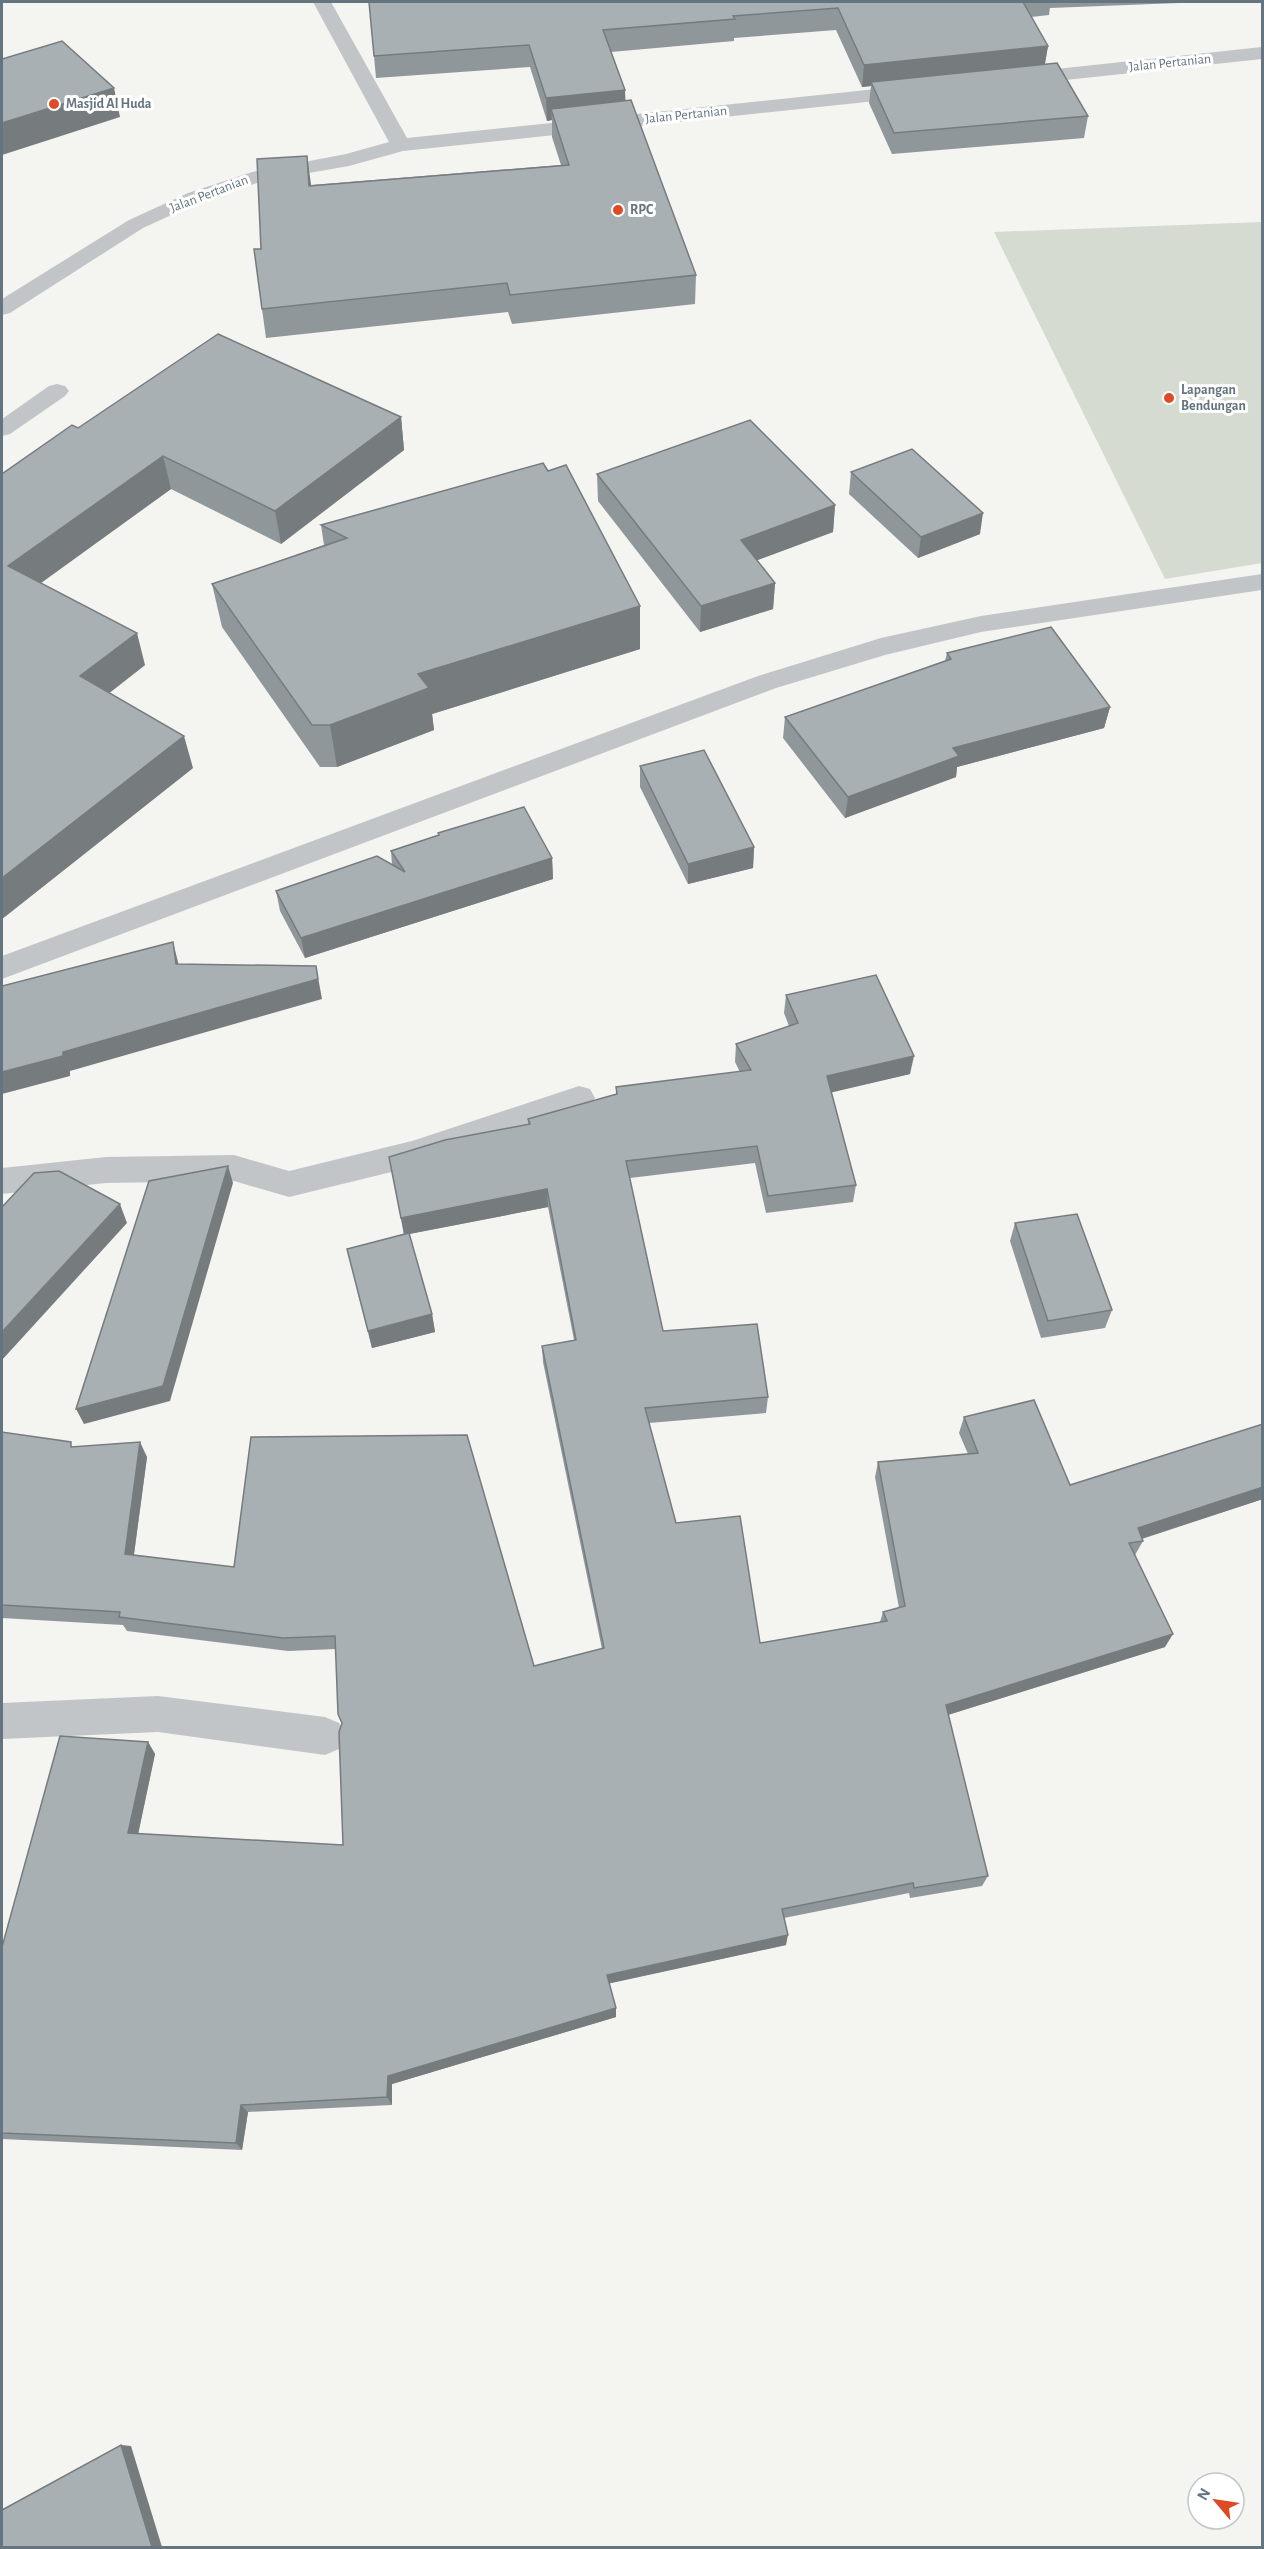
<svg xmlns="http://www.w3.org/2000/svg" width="1264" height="2549" font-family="'Alegreya Sans',sans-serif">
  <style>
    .green { fill: #d5dbd1 }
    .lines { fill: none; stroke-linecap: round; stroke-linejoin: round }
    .minor { fill: #c2c5c8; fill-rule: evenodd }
    .wall { fill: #90979b }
    .shaded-wall { fill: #767b7e }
    .building { fill: #a8b0b4; stroke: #767b7e; stroke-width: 1.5 }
    .poi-dot { fill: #de4a26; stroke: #fff; stroke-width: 2 }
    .labels { text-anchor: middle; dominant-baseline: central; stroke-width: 6; stroke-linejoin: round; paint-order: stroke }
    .far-street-label { font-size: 14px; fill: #647580; stroke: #fff }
    .far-poi-label { font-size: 14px; font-weight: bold; fill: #647580; stroke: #fff; text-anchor: start }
  </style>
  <rect width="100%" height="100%" fill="#f4f4f0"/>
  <path class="green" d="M1262,222V563L1165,579L994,232Z"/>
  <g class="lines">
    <g class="minor">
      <path d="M313,2H331L407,138L914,85L921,87L924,91L921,95L914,97L403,151L349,166L263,181L202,201L143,228L10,313L2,315V299L129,220L188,193L252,172L346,154L389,142Z"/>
      <path d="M1262,47V59L1019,85L1012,83L1009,79L1012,75L1019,73Z"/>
      <path d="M57,384L65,386L69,391L65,396L10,434L2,436V419L49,386Z"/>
      <path d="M1262,574V590L981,632L885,655L776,688L2,979V956L758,676L881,638L981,616Z"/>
      <path d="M579,1086L590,1089L595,1098L590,1107L412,1167L289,1197L234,1181L106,1183L2,1194V1168L106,1157L234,1155L289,1171L412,1141Z"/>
      <path d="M158,1696L325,1717L339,1723L344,1736L339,1749L325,1755L158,1732L2,1739V1703Z"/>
    </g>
  </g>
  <g class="wall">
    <path d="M369,2H1206H1205L1050,8L1049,15L1031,17L1048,46L1045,64L1088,116L1084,138L892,154L869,103L871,86L862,87L836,30L734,38V41L611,52L625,90V101L696,275L695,304L512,324L508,312L266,338L262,309L261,249L311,185L561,165L552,137V120L547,121L530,67L376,78Z"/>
    <path d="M401,417L404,450L281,544L171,489L40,583L145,665L109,693L193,768L2,919V474Z"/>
    <path d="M851,472L980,534L918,558L849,494Z"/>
    <path d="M597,474L835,505L833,532L757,560L775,583L773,609L700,632L598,501Z"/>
    <path d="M321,525L640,606V649L432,714L434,730L337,767H320L222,627L212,584L324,545Z"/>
    <path d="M947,653L1110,707L1104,728L957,767L956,777L845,818L783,738L785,717L945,661Z"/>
    <path d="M640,766L754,847L753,868L688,884L640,787Z"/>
    <path d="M438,833L552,858L553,879L305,958L280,911L276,891L392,865L391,851L439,835Z"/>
    <path d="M786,995L910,1074L831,1092L856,1185L853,1202L766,1213L755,1163L630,1178L663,1331L768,1397L766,1413L649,1423L676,1523L760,1643L880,1622L883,1612L899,1608L875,1477L878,1462L968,1454L959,1433L964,1417L1070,1485L1263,1424V1499L1142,1539L1143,1541L1135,1555L1165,1647L948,1715L988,1876L982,1886L910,1898L909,1893L784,1918L786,1945L609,1983L616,2017L392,2084V2105L248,2112L242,2150L2,2139V1947L148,1742L155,1754L138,1834L343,1845L342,1723L336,1649L288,1651L127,1631L123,1625L2,1618V1432L73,1447L147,1457L134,1555L534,1666L602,1649L543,1362L542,1346L574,1340L548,1207L409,1234L432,1314L435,1332L372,1348L347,1249L404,1234L389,1157L528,1124V1119L616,1094V1087L740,1072L735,1062L736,1044L789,1026L784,1013Z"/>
    <path d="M1015,1223L1112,1310L1105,1328L1041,1338L1010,1241Z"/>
  </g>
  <g class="shaded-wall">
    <path d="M1048,46L1044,68L871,82V86L862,87L864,65Z"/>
    <path d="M114,88L120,117L2,155V123Z"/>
    <path d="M625,90L626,112L551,109L552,120L547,121L546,98Z"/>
    <path d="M307,156L311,184L313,214L309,186Z"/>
    <path d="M401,417L404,450L281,544L275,511Z"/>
    <path d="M163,456L171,489L19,599L8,566Z"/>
    <path d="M835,505L833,532L739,567L741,540Z"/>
    <path d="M983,513L980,534L918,558L921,537Z"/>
    <path d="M775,583L773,609L700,632L701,606Z"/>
    <path d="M640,606V649L432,714L434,730L337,767L330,725L418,674Z"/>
    <path d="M137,633L145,665L89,709L80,676Z"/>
    <path d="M1110,707L1104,728L957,767L956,777L845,818L848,797L953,748Z"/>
    <path d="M184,736L193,768L2,919V878Z"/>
    <path d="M754,847L753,868L688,884V864Z"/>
    <path d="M552,858L553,879L305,958L301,938Z"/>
    <path d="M173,942L178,962L182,984L176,964Z"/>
    <path d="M316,966L322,999L70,1071V1076L2,1094V1072Z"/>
    <path d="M914,1056L910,1074L825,1094L827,1076Z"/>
    <path d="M228,1166L233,1183L170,1401L84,1424L76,1409Z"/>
    <path d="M547,1189L548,1207L404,1235L401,1218Z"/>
    <path d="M120,1204L127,1223L2,1360V1332Z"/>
    <path d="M432,1314L435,1332L372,1348L368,1331Z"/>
    <path d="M140,1442L147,1457L132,1568L125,1554Z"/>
    <path d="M1263,1487V1499L1131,1542L1138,1528Z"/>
    <path d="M1173,1634L1165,1647L941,1717L946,1705Z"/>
    <path d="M148,1742L155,1754L136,1844L128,1833Z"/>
    <path d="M788,1935L786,1945L607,1984V1975Z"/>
    <path d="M616,2008V2017L392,2084V2105L387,2097L388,2076Z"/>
    <path d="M241,2105L248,2112L242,2150L236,2143Z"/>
    <path d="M121,2445L131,2446L162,2547H152Z"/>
  </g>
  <g class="building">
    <path d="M369,2H1023L1048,46L864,65L838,8L733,16L735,19L603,30L625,90L546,98L529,45L374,56Z"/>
    <path d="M62,41L114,88L2,123V59Z"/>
    <path d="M1057,63L1088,116L894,133L871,82Z"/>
    <path d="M631,100L696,275L510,295L507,283L262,309L254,249H261L257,159L307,156L309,186L569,165L551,109Z"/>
    <path d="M218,334L401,417L275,511L163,456L8,566L137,633L80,676L184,736L2,878V474L72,425L78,428Z"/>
    <path d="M750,420L835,505L741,540L775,583L701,606L597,474Z"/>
    <path d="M912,449L983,513L921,537L851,472Z"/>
    <path d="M543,463L548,471L566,465L640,606L418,674L429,688L330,725H312L212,584L347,538L321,525Z"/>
    <path d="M1051,627L1110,707L953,748L959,756L848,797L785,717L951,659L947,653Z"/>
    <path d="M704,750L754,847L688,864L640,766Z"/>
    <path d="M524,807L552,858L301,938L276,891L377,856L405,872L391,851L439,835L438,833Z"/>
    <path d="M173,942L176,964L316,966L318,979L63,1052V1056L2,1072V986Z"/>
    <path d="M876,975L914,1056L827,1076L856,1185L768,1196L757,1146L626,1161L663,1331L757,1324L768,1397L645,1408L676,1523L740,1516L760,1643L887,1621L883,1612L905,1606L878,1462L978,1453L964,1417L1034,1400L1070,1485L1263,1424V1487L1138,1528L1143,1541L1129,1543L1173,1634L946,1705L988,1876L914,1888L913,1883L782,1909L788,1935L607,1975L616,2008L388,2076L387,2097L241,2105L236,2143L2,2133V1947L60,1736L148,1742L128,1833L343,1845L339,1732L342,1723L338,1714L335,1636L283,1638L119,1617L120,1612L2,1605V1432L71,1442V1447L140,1442L125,1554L234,1567L251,1437L467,1435L534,1666L604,1648L542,1346L576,1340L547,1189L401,1218L389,1157L445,1140L530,1124L528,1119L617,1094L616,1087L751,1070L736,1044L798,1023L786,995Z"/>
    <path d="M228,1166L163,1386L76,1409L149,1181Z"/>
    <path d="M59,1171L120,1204L2,1332V1207L34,1173Z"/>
    <path d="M1077,1214L1112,1310L1048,1321L1015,1223Z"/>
    <path d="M409,1233L432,1314L368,1331L347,1249Z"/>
    <path d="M121,2445L152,2547H2V2510Z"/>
  </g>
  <g class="poi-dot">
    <circle cx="54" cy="104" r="6"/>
    <circle cx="618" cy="210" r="6"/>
    <circle cx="1169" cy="398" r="6"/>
  </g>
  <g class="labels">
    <g class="far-street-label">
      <text transform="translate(1170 63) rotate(-6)">Jalan Pertanian</text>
      <text transform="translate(686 115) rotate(-6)">Jalan Pertanian</text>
      <text transform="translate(209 194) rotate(-21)">Jalan Pertanian</text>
    </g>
    <g class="far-poi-label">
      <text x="66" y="104">Masjid Al Huda</text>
      <text x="630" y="210">RPC</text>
      <text x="1181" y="390">Lapangan<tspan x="1181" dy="16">Bendungan</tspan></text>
    </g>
  </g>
  <rect width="1264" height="2549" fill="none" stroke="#647580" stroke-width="6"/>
  <g transform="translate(1216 2501) rotate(299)"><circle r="28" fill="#ffffff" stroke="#c1c8cc" stroke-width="1.5"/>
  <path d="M0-4.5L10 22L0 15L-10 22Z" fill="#de4a26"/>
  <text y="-9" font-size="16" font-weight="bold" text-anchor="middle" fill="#647580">N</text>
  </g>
</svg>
